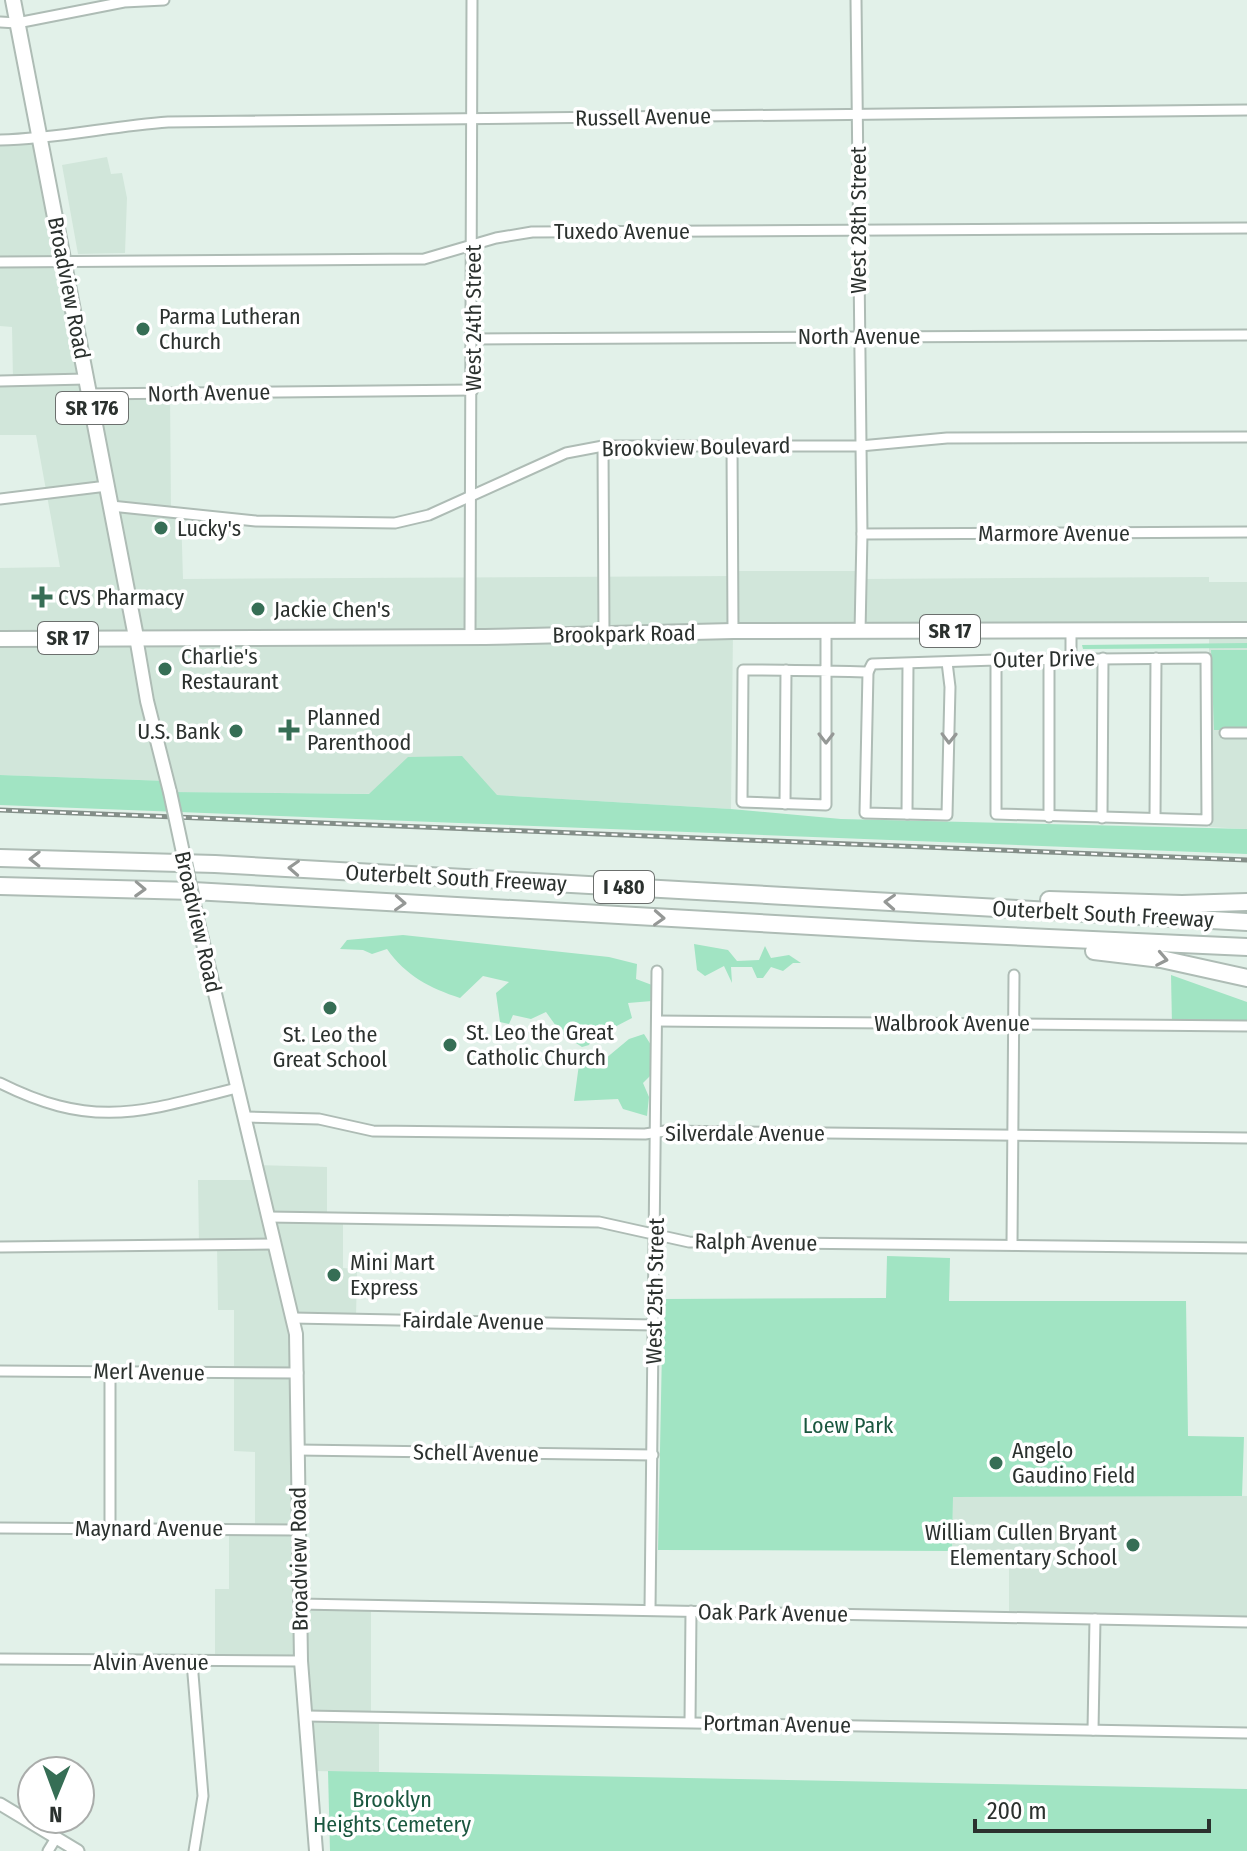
<svg xmlns="http://www.w3.org/2000/svg" width="1247" height="1851" font-family="'Fira Sans Condensed',sans-serif">
  <style>
    .built { fill: #d1e6da }
    .green { fill: #a1e4c3 }
    .lines { fill: none; stroke-linecap: round; stroke-linejoin: round }
    .minor-casing { stroke: #aebcb5; stroke-width: 13 }
    .tertiary-casing { stroke: #aebcb5; stroke-width: 15 }
    .secondary-casing { stroke: #aebcb5; stroke-width: 16 }
    .primary-casing { stroke: #aebcb5; stroke-width: 18 }
    .motorway-casing { stroke: #aebcb5; stroke-width: 20 }
    .minor { stroke: #fff; stroke-width: 9 }
    .tertiary { stroke: #fff; stroke-width: 11 }
    .secondary { stroke: #fff; stroke-width: 12 }
    .primary { stroke: #fff; stroke-width: 14 }
    .motorway { stroke: #fff; stroke-width: 16 }
    .rail-casing { stroke: #848f89; stroke-width: 5 }
    .rail { stroke: #fff; stroke-width: 2; stroke-dasharray: 6; stroke-linecap: butt }
    .secondary-bridge-casing { stroke: #aebcb5; stroke-width: 16; stroke-linecap: butt }
    .secondary-bridge { stroke: #fff; stroke-width: 12 }
    .oneway { stroke: #959896 }
    .poi-dot { fill: #366e55; stroke: #fff; stroke-width: 3 }
    .labels { text-anchor: middle; dominant-baseline: central; stroke-width: 7; stroke-linejoin: round; paint-order: stroke }
    .shield { fill: #fff; stroke: #6b6f6d; stroke-width: 2 }
    .shield-label { font-size: 20px; font-weight: bold; fill: #2b312e }
    .street-label { font-size: 22px; fill: #2b312e; stroke: #fff }
    .poi-label { font-size: 22px; fill: #2b312e; stroke: #fff; text-anchor: start }
    .park-label { font-size: 22px; fill: #1a573f; stroke: #fff }
  </style>
  <rect width="100%" height="100%" fill="#e2f1e9"/>
  <g class="built">
    <path d="M0,140H40L89,394L170,393L171,511L181,513L183,579L732,576L733,571H861L862,579L1209,577V582H1247V829L1209,827V630L733,631L731,809L496,795L170,792L167,781L0,775V568L60,567L36,435H0V381L13,380L12,327L0,326Z"/>
    <path d="M107,157L111,174L122,173L127,198L125,253L78,254L62,165Z"/>
    <path d="M256,1165L327,1167V1217L343,1218V1268L357,1269L356,1319L294,1318L299,1604L371,1605V1717H379V1772L311,1771L301,1661L215,1662V1589H229V1529H255V1452L234,1451V1310H218L217,1245H199L198,1180H259Z"/>
    <path d="M1156,1494L1247,1496V1622L1009,1618V1550L952,1551L953,1497Z"/>
  </g>
  <g class="green">
    <path d="M1247,643V648L1083,649L1082,645Z"/>
    <path d="M1211,650H1247V730H1214Z"/>
    <path d="M462,756L497,795L731,809L841,819L1247,829V854L0,805V775L167,781L170,792L369,794L408,757Z"/>
    <path d="M403,935L609,957L637,964L636,979L652,985V1001L628,1003L632,1018L607,1031L599,1024L589,1045L582,1047L561,1033L546,1012L531,1019L513,1015L509,1024L500,1022L496,993L509,982L483,976L460,998C430,988 406,976 387,949L372,954L363,950L340,949L347,940Z"/>
    <path d="M694,944L728,950L737,961L759,960L765,946L771,958L789,955L801,963H793L783,971L771,967L763,978H757L752,967H731L732,983L724,966L705,976L697,970Z"/>
    <path d="M1171,975L1247,1002V1026L1172,1025Z"/>
    <path d="M644,1034L651,1045V1075L643,1083L649,1097L647,1116L623,1109L618,1099L574,1101L580,1057L594,1053L599,1064L629,1039Z"/>
    <path d="M887,1256L950,1258L949,1301H1186L1188,1436L1244,1437L1242,1496L953,1497L952,1551L658,1550L663,1299L886,1298Z"/>
    <path d="M328,1771L1247,1789V1851H330Z"/>
  </g>
  <g class="lines">
    <g class="minor-casing">
      <g id="minor">
        <path d="M856,0L862,534L860,632"/>
        <path d="M0,22L17,23L124,2L164,0"/>
        <path d="M0,140C57,139 111,126 168,122L1247,110"/>
        <path d="M0,262L424,259L496,238L532,232L1247,228"/>
        <path d="M472,339L1247,335"/>
        <path d="M0,381L86,379"/>
        <path d="M89,394L473,390"/>
        <path d="M732,445L733,631"/>
        <path d="M603,446L604,635"/>
        <path d="M0,499L107,486"/>
        <path d="M111,506L256,521L395,523L429,515L566,453L603,446H860L947,438L1247,437"/>
        <path d="M862,534L1247,532"/>
        <path d="M826,631V805L742,802L743,670C785,670 826,671 868,672L872,664L996,660L1206,658L1207,820L996,814V660"/>
        <path d="M1071,631V659"/>
        <path d="M470,637L472,0"/>
        <path d="M868,672L865,813L947,815L950,687L947,662"/>
        <path d="M1225,733H1247"/>
        <path d="M785,804L786,670"/>
        <path d="M907,814L908,664"/>
        <path d="M1049,817V660"/>
        <path d="M1102,818L1103,658"/>
        <path d="M1155,818L1156,658"/>
        <path d="M657,1021L1247,1026"/>
        <path d="M0,1083C94,1130 141,1112 237,1088"/>
        <path d="M244,1117L319,1119L373,1131L645,1134L665,1131L1247,1138"/>
        <path d="M268,1217L599,1222L689,1242L1247,1248"/>
        <path d="M1012,1245L1014,975"/>
        <path d="M0,1247L275,1244"/>
        <path d="M293,1318L654,1325"/>
        <path d="M0,1371L298,1373"/>
        <path d="M110,1371V1527"/>
        <path d="M298,1450L653,1455"/>
        <path d="M0,1528L298,1530"/>
        <path d="M299,1604L1247,1622"/>
        <path d="M650,1610L657,971"/>
        <path d="M0,1659L301,1661"/>
        <path d="M192,1662L203,1796L194,1851"/>
        <path d="M307,1716L1247,1733"/>
        <path d="M690,1722L691,1611"/>
        <path d="M1093,1730L1095,1619"/>
        <path d="M48,1851L56,1838"/>
      </g>
    </g>
    <g class="tertiary-casing">
      <path id="tertiary" d="M0,1804L78,1851"/>
    </g>
    <g class="secondary-casing">
      <g id="secondary">
        <path d="M136,637L147,701L170,792"/>
        <path d="M197,918L296,1334L301,1661L316,1851"/>
      </g>
    </g>
    <g class="primary-casing">
      <g id="primary">
        <path d="M13,0L136,637"/>
        <path d="M0,639L485,637L733,631L1247,630"/>
      </g>
    </g>
    <g class="motorway-casing">
      <g id="motorway">
        <path d="M0,858L215,864L1247,922"/>
        <path d="M0,886L193,891L918,932L1247,947"/>
        <path d="M1049,900L1182,904L1247,902"/>
        <path d="M1094,951L1161,959L1247,978"/>
      </g>
    </g>
    <use href="#minor" class="minor"/>
    <use href="#tertiary" class="tertiary"/>
    <use href="#secondary" class="secondary"/>
    <use href="#primary" class="primary"/>
    <use href="#motorway" class="motorway"/>
    <g class="rail-casing">
      <path id="rail" d="M0,810L1247,860"/>
    </g>
    <use href="#rail" class="rail"/>
    <g class="secondary-bridge-casing">
      <path id="secondary-bridge" d="M170,792L197,918"/>
    </g>
    <use href="#secondary-bridge" class="secondary-bridge"/>
  </g>
  <defs><path id="oneway-chevron" d="M-2-3.5L2.5 0L-2 3.5" fill="none" stroke-width="1.6" stroke-linecap="round" stroke-linejoin="round" transform="scale(2)"/></defs>
  <g class="oneway">
    <use href="#oneway-chevron" transform="translate(826 738) rotate(90)"/>
    <use href="#oneway-chevron" transform="translate(949 738) rotate(91)"/>
    <use href="#oneway-chevron" transform="translate(35 859) rotate(-179)"/>
    <use href="#oneway-chevron" transform="translate(294 868) rotate(-177)"/>
    <use href="#oneway-chevron" transform="translate(140 889) rotate(2)"/>
    <use href="#oneway-chevron" transform="translate(890 902) rotate(-177)"/>
    <use href="#oneway-chevron" transform="translate(400 903) rotate(3)"/>
    <use href="#oneway-chevron" transform="translate(659 918) rotate(3)"/>
    <use href="#oneway-chevron" transform="translate(1162 959) rotate(11)"/>
  </g>
  <g class="poi-dot">
    <circle cx="143" cy="329" r="8"/>
    <circle cx="161" cy="528" r="8"/>
    <path d="M38 585h8v8h8v8h-8v8h-8v-8h-8v-8h8z"/>
    <circle cx="258" cy="609" r="8"/>
    <circle cx="165" cy="669" r="8"/>
    <path d="M285 718h8v8h8v8h-8v8h-8v-8h-8v-8h8z"/>
    <circle cx="236" cy="731" r="8"/>
    <circle cx="330" cy="1008" r="8"/>
    <circle cx="450" cy="1045" r="8"/>
    <circle cx="334" cy="1275" r="8"/>
    <circle cx="996" cy="1463" r="8"/>
    <circle cx="1133" cy="1545" r="8"/>
  </g>
  <g class="labels">
    <g class="shield">
      <rect x="56" y="392" width="72" height="32" rx="6"/>
      <rect x="920" y="615" width="60" height="32" rx="6"/>
      <rect x="38" y="622" width="60" height="32" rx="6"/>
      <rect x="594" y="871" width="60" height="32" rx="6"/>
    </g>
    <g class="shield-label">
      <text x="92" y="408">SR 176</text>
      <text x="950" y="631">SR 17</text>
      <text x="68" y="638">SR 17</text>
      <text x="624" y="887">I 480</text>
    </g>
    <g class="street-label">
      <text transform="translate(643 117) rotate(-1)">Russell Avenue</text>
      <text transform="translate(858 220) rotate(-90)">West 28th Street</text>
      <text x="622" y="231">Tuxedo Avenue</text>
      <text transform="translate(69 288) rotate(79)">Broadview Road</text>
      <text transform="translate(473 318) rotate(-90)">West 24th Street</text>
      <text x="859" y="336">North Avenue</text>
      <text transform="translate(209 393) rotate(-1)">North Avenue</text>
      <text transform="translate(696 447) rotate(-1)">Brookview Boulevard</text>
      <text x="1054" y="533">Marmore Avenue</text>
      <text transform="translate(624 634) rotate(-1)">Brookpark Road</text>
      <text transform="translate(1044 659) rotate(-1)">Outer Drive</text>
      <text transform="translate(456 878) rotate(3)">Outerbelt South Freeway</text>
      <text transform="translate(1103 914) rotate(3)">Outerbelt South Freeway</text>
      <text transform="translate(198 922) rotate(77)">Broadview Road</text>
      <text x="952" y="1023">Walbrook Avenue</text>
      <text x="745" y="1133">Silverdale Avenue</text>
      <text transform="translate(756 1242) rotate(1)">Ralph Avenue</text>
      <text transform="translate(655 1291) rotate(-89)">West 25th Street</text>
      <text transform="translate(473 1321) rotate(1)">Fairdale Avenue</text>
      <text transform="translate(149 1372) rotate(1)">Merl Avenue</text>
      <text transform="translate(476 1453) rotate(1)">Schell Avenue</text>
      <text x="149" y="1528">Maynard Avenue</text>
      <text transform="translate(299 1559) rotate(-91)">Broadview Road</text>
      <text transform="translate(773 1613) rotate(1)">Oak Park Avenue</text>
      <text x="151" y="1662">Alvin Avenue</text>
      <text transform="translate(777 1724) rotate(1)">Portman Avenue</text>
    </g>
    <g class="poi-label">
      <text x="159" y="316">Parma Lutheran<tspan x="159" dy="25">Church</tspan></text>
      <text x="177" y="528">Lucky's</text>
      <text x="58" y="597">CVS Pharmacy</text>
      <text x="274" y="609">Jackie Chen's</text>
      <text x="181" y="656">Charlie's<tspan x="181" dy="25">Restaurant</tspan></text>
      <text x="307" y="717">Planned<tspan x="307" dy="25">Parenthood</tspan></text>
      <text x="220" y="731" text-anchor="end">U.S. Bank</text>
      <text x="466" y="1032">St. Leo the Great<tspan x="466" dy="25">Catholic Church</tspan></text>
      <text x="330" y="1034" text-anchor="middle">St. Leo the<tspan x="330" dy="25">Great School</tspan></text>
      <text x="350" y="1262">Mini Mart<tspan x="350" dy="25">Express</tspan></text>
      <text x="1012" y="1450">Angelo<tspan x="1012" dy="25">Gaudino Field</tspan></text>
      <text x="1117" y="1532" text-anchor="end">William Cullen Bryant<tspan x="1117" dy="25">Elementary School</tspan></text>
    </g>
    <g class="park-label">
      <text x="848" y="1425">Loew Park</text>
      <text x="392" y="1799">Brooklyn<tspan x="392" dy="25">Heights Cemetery</tspan></text>
    </g>
  </g>
  <g transform="translate(56 1795) rotate(181)"><circle r="38" fill="#ffffff" stroke="#aaadab" stroke-width="2"/>
  <path d="M0-6L14 30L0 20L-14 30Z" fill="#366e55"/>
  <text y="-12" font-size="22" font-weight="bold" text-anchor="middle" fill="#2b312e">N</text>
  </g>
  <path d="M975 1819v12h234v-12" fill="none" stroke="#2b312e" stroke-width="4"/>
  <text x="987" y="1819" font-size="24" fill="#2b312e" stroke="#ffffff" stroke-width="6" paint-order="stroke">200 m</text>
</svg>
